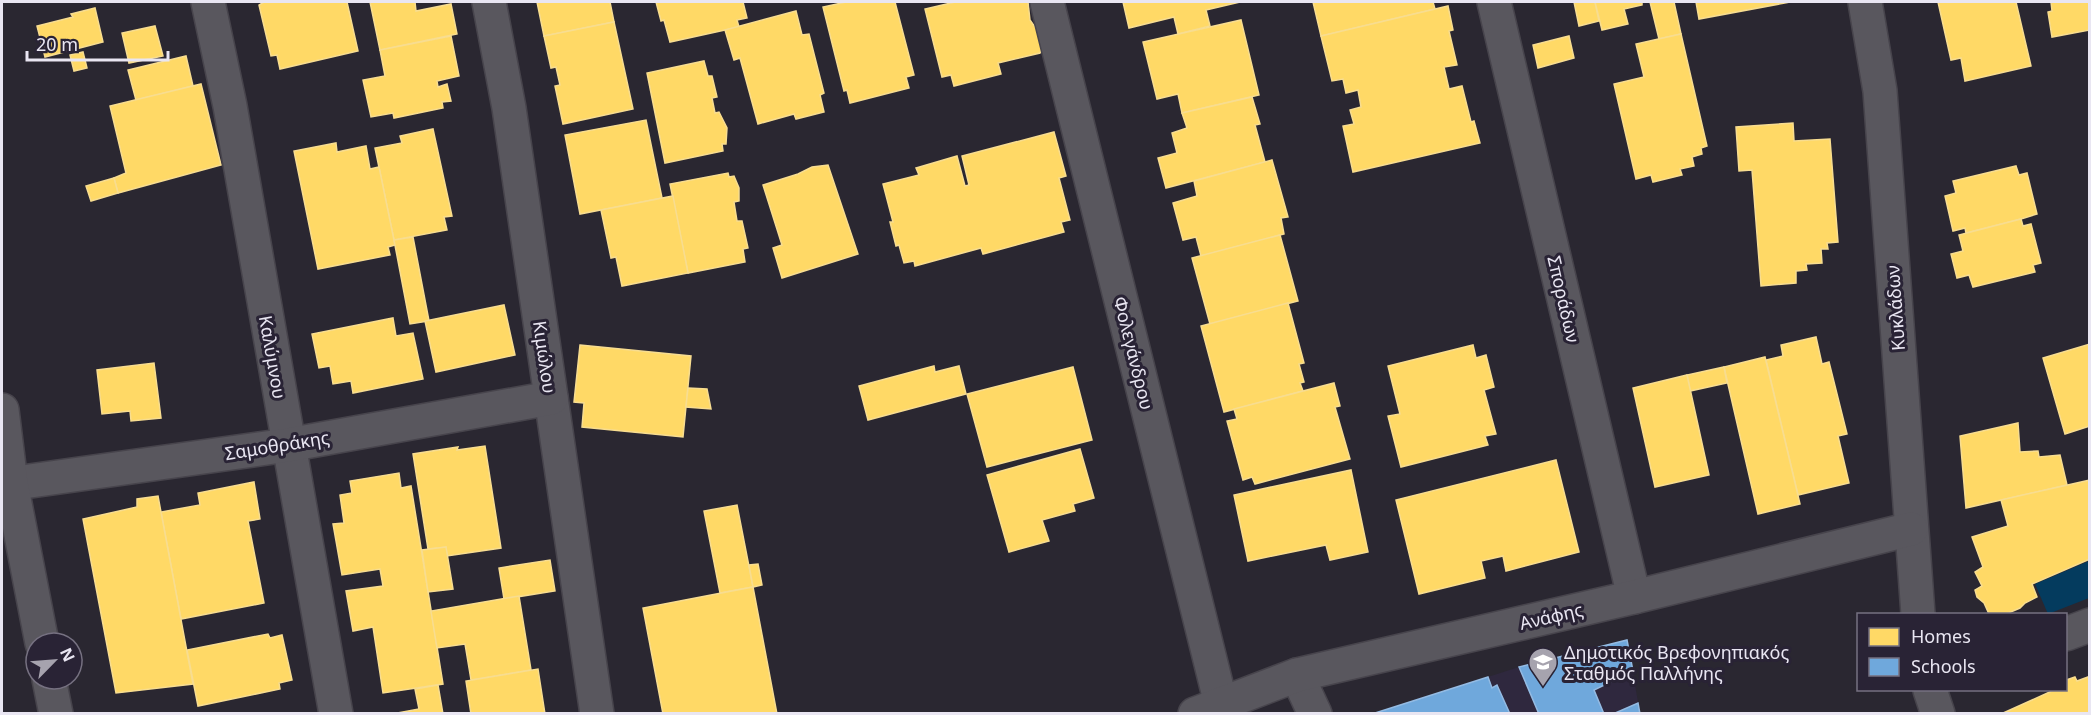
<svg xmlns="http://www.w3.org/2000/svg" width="2091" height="715" font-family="'Noto Sans',sans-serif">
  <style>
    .built { fill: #2f283e }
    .water { fill: #043b5e }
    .homes { fill: #ffd966; stroke: #f8dd90; stroke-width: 1.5 }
    .schools { fill: #6fa8dc; stroke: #94bbe3; stroke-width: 1.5 }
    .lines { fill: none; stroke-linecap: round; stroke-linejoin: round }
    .minor-casing { stroke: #47444c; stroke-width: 36 }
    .tertiary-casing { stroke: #47444c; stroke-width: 36 }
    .minor { stroke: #59575e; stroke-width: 33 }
    .tertiary { stroke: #59575e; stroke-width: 33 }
    .labels { text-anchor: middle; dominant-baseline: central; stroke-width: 6; stroke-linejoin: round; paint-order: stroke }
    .street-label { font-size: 18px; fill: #e9e6f2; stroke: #292335 }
    .poi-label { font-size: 18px; fill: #e9e6f2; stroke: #292335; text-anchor: start }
  </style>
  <rect width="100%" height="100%" fill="#2a2731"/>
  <path class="built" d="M1627,640L1640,713L1372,714L1519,667Z"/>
  <path class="water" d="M2089,561V598L2048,614L2035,584Z"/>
  <g class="homes">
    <path d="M264,2H347L358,51L280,69L277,55L271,56L259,5Z"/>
    <path d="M370,2H415L416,11L451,4L457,34L380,50Z"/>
    <path d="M537,2H610L614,22L544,36Z"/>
    <path d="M656,2H743L747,18L737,20L739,27L670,42L664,20L661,21Z"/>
    <path d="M846,2H895L914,75L906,77L909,88L850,103L847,90L844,91L823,7Z"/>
    <path d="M955,2H1028L1030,20L1040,34L1044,43L1040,53L998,63L1001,74L954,86L951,75L942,77L925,9Z"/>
    <path d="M1123,2H1240L1206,10L1210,26L1178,34L1174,17L1129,28Z"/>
    <path d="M1313,2H1433L1435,9L1321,36Z"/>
    <path d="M1574,2H1595L1599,21L1579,26Z"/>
    <path d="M1595,2H1642V5L1624,9L1628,24L1602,30Z"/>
    <path d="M1650,2H1674L1681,34L1659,39Z"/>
    <path d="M1696,2H1790L1699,19Z"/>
    <path d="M1938,2H2016L2031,66L1965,81L1961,58L1951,60Z"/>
    <path d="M2051,2H2090V30L2052,37L2048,12L2052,11Z"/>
    <path d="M1448,6L1453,30L1449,31L1457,65L1444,67L1449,89L1462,86L1471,122L1474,121L1480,143L1353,172L1343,126L1354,124L1350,110L1361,107L1358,90L1346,93L1343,79L1332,81L1321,36Z"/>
    <path d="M95,8L103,42L45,57L37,26L73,17L71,14Z"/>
    <path d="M796,11L802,35L809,34L824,93L820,95L824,112L796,119L794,114L758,124L740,58L734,60L725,30Z"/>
    <path d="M1241,20L1259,95L1182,113L1178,94L1157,99L1143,42Z"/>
    <path d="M614,22L633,109L563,124L555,86L560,85L556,67L551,68L544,36Z"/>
    <path d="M155,26L163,56L129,63L122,33Z"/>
    <path d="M1681,34L1707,146L1701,148L1702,154L1692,157L1694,166L1680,169L1682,175L1653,182L1651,175L1636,179L1614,84L1644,77L1636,44Z"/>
    <path d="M451,36L459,76L437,81L438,87L447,84L451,101L442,102L443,108L394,118L393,113L371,117L363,80L385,76L380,50Z"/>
    <path d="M1569,36L1574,58L1538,68L1533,45Z"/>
    <path d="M83,52L87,68L74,71L70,55Z"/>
    <path d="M186,56L193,86L136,100L128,70Z"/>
    <path d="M704,61L708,76H712L717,97L712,98L715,113L719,112L727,128L726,144H722L723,151L665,163L647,73Z"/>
    <path d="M201,84L221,165L118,193L114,178L126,173L110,106Z"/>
    <path d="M1252,97L1260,124L1255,125L1265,162L1166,188L1158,158L1177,153L1172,133L1187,128L1182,113Z"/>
    <path d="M646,120L662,198L580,214L565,135Z"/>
    <path d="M1793,123L1794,141L1830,139L1838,242L1827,243L1828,249H1821L1822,263L1806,264L1807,270L1796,271V283L1761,286L1752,170L1739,171L1736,127Z"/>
    <path d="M433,129L452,216L444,217L447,230L394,240L375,148L402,143L400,136Z"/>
    <path d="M1054,132L1066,176L1059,178L1070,220L1061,222L1064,232L983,254L981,248L915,266L914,261L904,263L899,245L896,246L890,222H893L883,184L919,175L916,168L957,156L965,186L969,185L962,156Z"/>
    <path d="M336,143L337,152L366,146L370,169L379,167L395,245L388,247L390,255L318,269L294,151Z"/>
    <path d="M1272,160L1288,217L1281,218L1284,234L1201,256L1196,237L1183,240L1173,203L1197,196L1194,181Z"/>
    <path d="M828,165L858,254L782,278L773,248L782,245L763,185L798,174L812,167Z"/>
    <path d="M2016,166L2019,175L2027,173L2037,214L2021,219L1966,233L1965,228L1953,231L1945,196L1956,193L1953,181Z"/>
    <path d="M728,173L729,177L734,176L739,188V201L734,202L737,221H742L748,248L743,249L745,262L688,273L670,184Z"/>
    <path d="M114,178L118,193L91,201L86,186Z"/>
    <path d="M673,196L688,273L622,286L616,257L611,258L601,210Z"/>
    <path d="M2021,219L2023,226L2031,224L2041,263L2033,265L2035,272L1973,287L1969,275L1957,278L1951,254L1963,251L1959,235Z"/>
    <path d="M1280,235L1298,301L1210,324L1192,258Z"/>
    <path d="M413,237L429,321L410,324L394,240Z"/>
    <path d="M1288,303L1304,363L1299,364L1304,382L1300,383L1303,391L1224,412L1201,326Z"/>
    <path d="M504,305L515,355L436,372L425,321Z"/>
    <path d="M393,318L396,336L413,333L423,379L353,393L351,381L333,384L330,366L319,368L312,334Z"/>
    <path d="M1816,337L1822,364L1829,362L1847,434L1838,436L1849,483L1798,495L1766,360L1783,356L1781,345Z"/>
    <path d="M2090,344V426L2065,434L2043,358Z"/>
    <path d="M580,345L691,356L683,437L582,427L584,403L574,402Z"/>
    <path d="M1473,345L1476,358L1486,355L1494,387L1484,390L1496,434L1485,436L1488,445L1401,467L1388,416L1400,414L1388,366Z"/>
    <path d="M1765,357L1800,504L1758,514L1724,367Z"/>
    <path d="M154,363L161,418L131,421L130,411L102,414L97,370Z"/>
    <path d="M934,366L935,372L959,366L966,394L868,420L859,386Z"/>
    <path d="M1073,367L1092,440L987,467L967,394Z"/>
    <path d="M1724,367L1727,383L1690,391L1687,375Z"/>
    <path d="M1687,375L1709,475L1655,487L1633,388Z"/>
    <path d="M1334,383L1340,406L1335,407L1350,459L1255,484L1252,477L1243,480L1227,421L1237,419L1234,409Z"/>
    <path d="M688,388L707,389L711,409L686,407Z"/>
    <path d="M2018,423L2020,452L2038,451L2039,457L2060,455L2067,485L1966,508L1960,436Z"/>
    <path d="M485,446L501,548L447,556L446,547L428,549L413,454L458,447L457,450Z"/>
    <path d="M1080,449L1094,498L1073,504L1075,511L1042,520L1049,541L1009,552L987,475Z"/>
    <path d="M1556,460L1579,552L1506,571L1503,556L1481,561L1485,578L1419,594L1396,500Z"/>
    <path d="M1351,470L1368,552L1330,560L1326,545L1248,561L1234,495Z"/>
    <path d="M399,473L401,488L411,486L443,684L383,693L373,627L353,631L346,591L383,586L380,569L342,575L333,524L344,523L340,495L352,493L350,481Z"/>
    <path d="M2090,480V559L2032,584L2037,597L2025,603L2020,608L2006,614H1989L1984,603L1977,597L1975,590L1982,586L1975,572L1983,567L1972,537L2008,526L2001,500Z"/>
    <path d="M254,482L260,519L248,521L264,603L181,619L161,512L200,505L198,493Z"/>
    <path d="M158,496L193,684L116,693L83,519L137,507V499Z"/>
    <path d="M737,505L753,587L720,593L704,511Z"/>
    <path d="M446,547L453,589L428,592L422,550Z"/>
    <path d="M550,560L555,591L504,599L499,568Z"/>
    <path d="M758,564L762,585L753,587L749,565Z"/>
    <path d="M753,587L777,714H663L643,608Z"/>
    <path d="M519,596L531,670L471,680L465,644L437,648L431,611Z"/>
    <path d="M268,634L270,638L282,635L292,680L279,683L280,689L198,706L187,650Z"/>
    <path d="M538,669L545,714H471L466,681Z"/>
    <path d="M2075,677L2077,681L2088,677L2090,680V714H2001L2054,690H2066V680Z"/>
    <path d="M438,685L443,714H392L419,709L415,689Z"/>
  </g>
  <g class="schools">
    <path d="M1627,640L1633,671L1594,690L1604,714H1539L1519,667Z"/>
    <path d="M1488,677L1492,688L1497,685L1510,714H1372Z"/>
    <path d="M1638,703L1640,714H1613Z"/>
  </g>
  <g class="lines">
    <g class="minor-casing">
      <g id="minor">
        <path d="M208,2L230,106L336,714"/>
        <path d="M489,2L509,108L597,714"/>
        <path d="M1047,2L1221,704"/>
        <path d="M1494,2L1634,597"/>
        <path d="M1865,2L1880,91L1918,614"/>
        <path d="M2,485L288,445L551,398"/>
        <path d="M2066,634L2090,625"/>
        <path d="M1297,675L1315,714"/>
        <path d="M1930,690L1938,714"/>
        <path d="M1195,714L1297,675L1634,597L1911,529"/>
      </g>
    </g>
    <g class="tertiary-casing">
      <g id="tertiary">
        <path d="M2,410L11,483L42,643"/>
        <path d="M49,679L56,714"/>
      </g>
    </g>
    <use href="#minor" class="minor"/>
    <use href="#tertiary" class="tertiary"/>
  </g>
  <defs>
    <g id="school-pin" transform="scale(1.5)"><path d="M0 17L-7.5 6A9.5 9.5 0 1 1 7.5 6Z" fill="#a6a3ae" stroke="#292335"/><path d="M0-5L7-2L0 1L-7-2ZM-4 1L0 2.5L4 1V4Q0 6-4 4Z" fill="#fff"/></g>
  </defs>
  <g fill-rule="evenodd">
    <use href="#school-pin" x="1543" y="662"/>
  </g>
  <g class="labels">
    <g class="street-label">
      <text transform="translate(1564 299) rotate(77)">Σποράδων</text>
      <text transform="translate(1895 308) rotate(-94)">Κυκλάδων</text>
      <text transform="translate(1134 353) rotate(76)">Φολεγάνδρου</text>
      <text transform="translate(273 357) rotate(80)">Καλύμνου</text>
      <text transform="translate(545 357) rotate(82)">Κιμώλου</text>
      <text transform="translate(277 445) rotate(-9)">Σαμοθράκης</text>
      <text transform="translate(1551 616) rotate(-13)">Ανάφης</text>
    </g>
    <g class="poi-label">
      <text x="1564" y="652">Δημοτικός Βρεφονηπιακός<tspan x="1564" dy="21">Σταθμός Παλλήνης</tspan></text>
    </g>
  </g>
  <rect width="2091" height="715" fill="none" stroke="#e9e6f2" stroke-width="6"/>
  <rect x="1857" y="613" width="210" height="78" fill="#292335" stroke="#767181" stroke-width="1.5"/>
  <rect x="1869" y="628" width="30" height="18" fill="#ffd966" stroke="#767181" stroke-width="1.5"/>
  <text x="1911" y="643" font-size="18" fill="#e9e6f2">Homes</text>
  <rect x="1869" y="658" width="30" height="18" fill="#6fa8dc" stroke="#767181" stroke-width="1.5"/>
  <text x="1911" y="673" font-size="18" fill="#e9e6f2">Schools</text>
  <g transform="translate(54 661) rotate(65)"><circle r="28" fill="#292335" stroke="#767181" stroke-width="1.5"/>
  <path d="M0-4.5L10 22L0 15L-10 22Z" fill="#a6a3ae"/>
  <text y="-9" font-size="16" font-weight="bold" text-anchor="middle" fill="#e9e6f2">N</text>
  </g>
  <path d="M27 51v9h141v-9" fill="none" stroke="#e9e6f2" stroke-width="3"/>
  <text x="36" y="51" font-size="18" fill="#e9e6f2" stroke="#292335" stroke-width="4.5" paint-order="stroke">20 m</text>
</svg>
